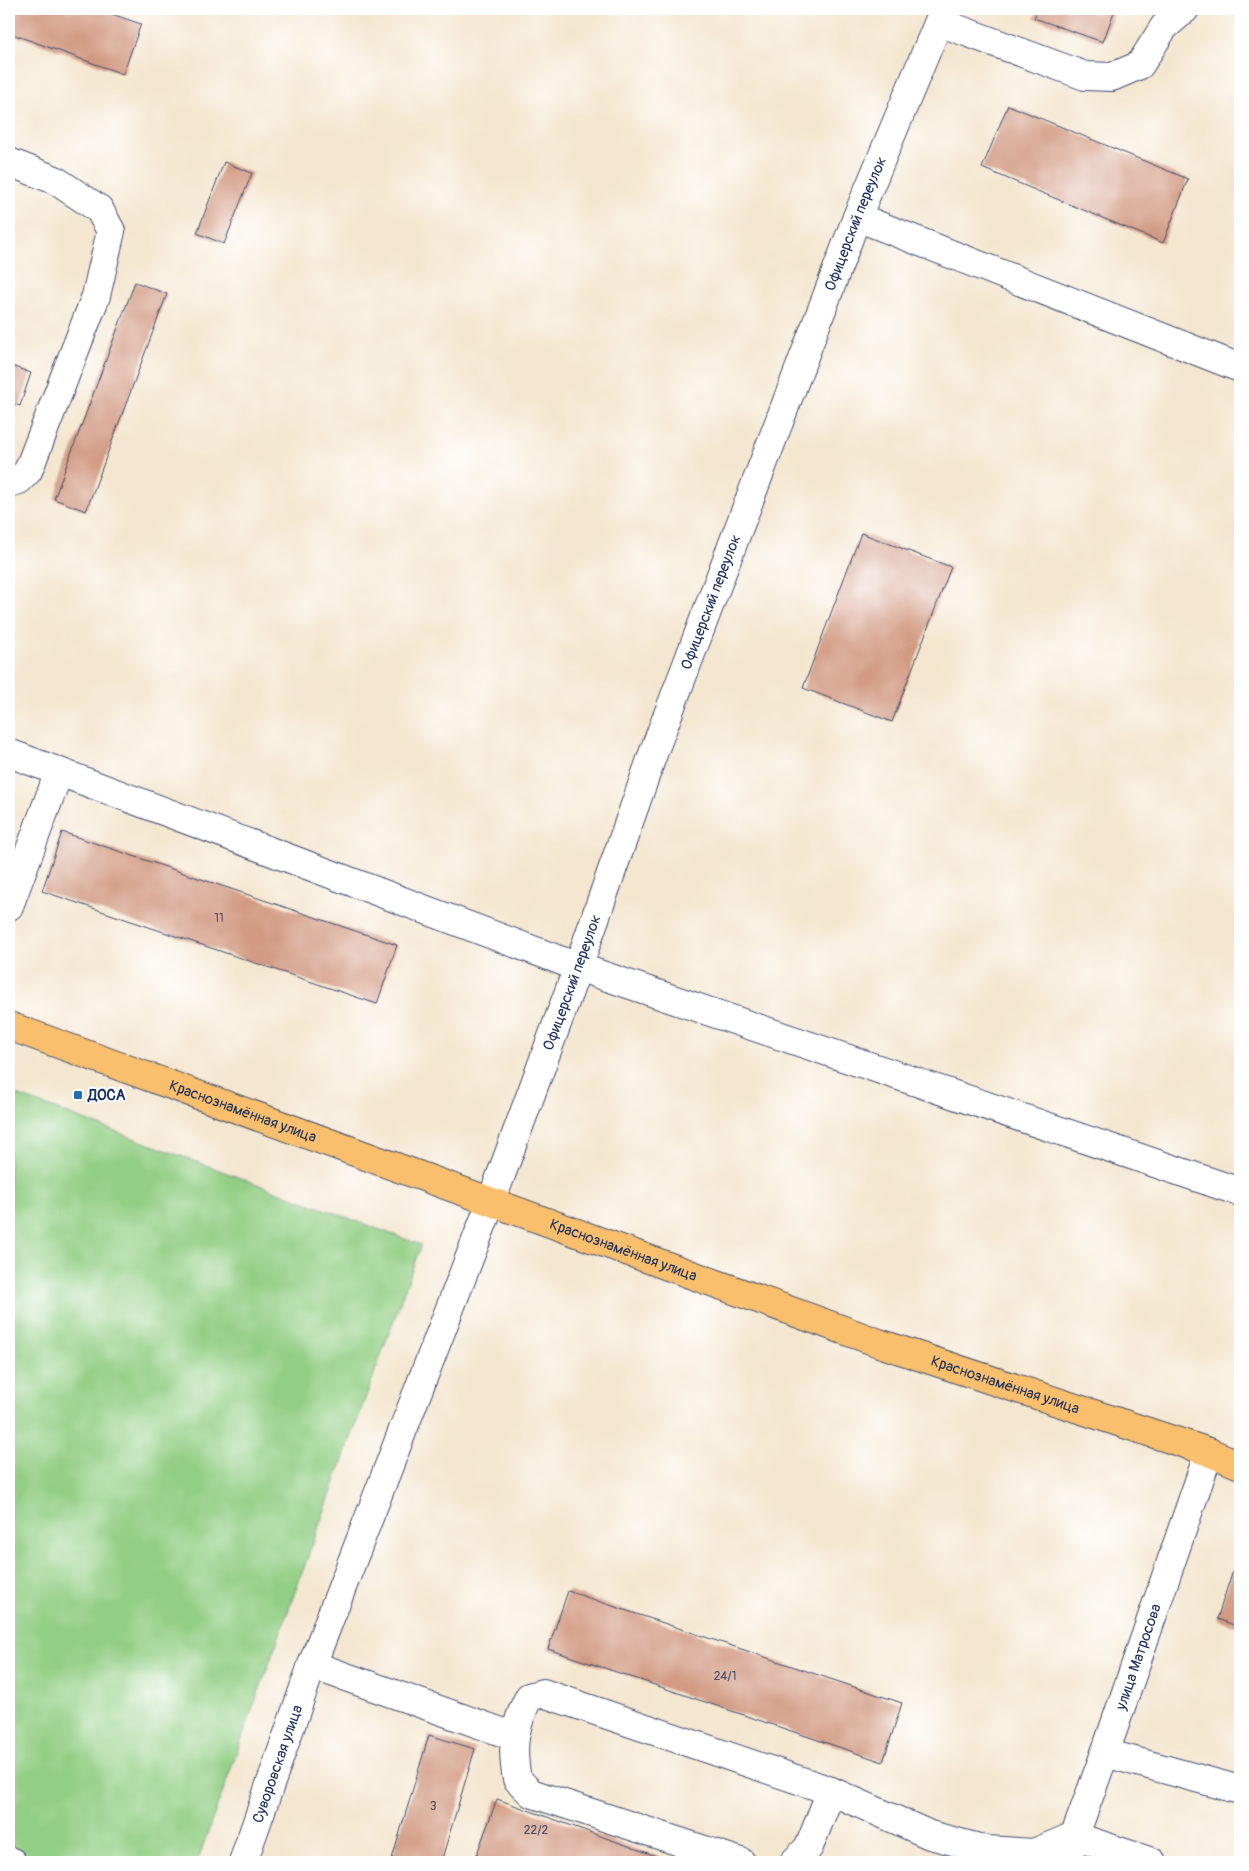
<svg xmlns="http://www.w3.org/2000/svg" width="1249" height="1871" font-family="Pangolin,sans-serif">
  <style>
    .green { fill: #92ce83; stroke: #567e70 }
    .building { fill: #d29a82 }
    .lines { fill: none; stroke-linecap: round; stroke-linejoin: round }
    .minor-casing { stroke: #3c4a6f; stroke-width: 30 }
    .major-casing { stroke: #3c4a6f; stroke-width: 30 }
    .minor { stroke: #fff; stroke-width: 28 }
    .major { stroke: #f9bf6c; stroke-width: 28 }
    .poi-dot { fill: #1f6fb2; stroke: #fff; stroke-width: 2 }
    .labels { text-anchor: middle; dominant-baseline: central; stroke-width: 4; stroke-linejoin: round; paint-order: stroke }
    .number-label { font-size: 12px; fill: #494a67 }
    .street-label { font-size: 15px; fill: #1b2f5e; stroke: #fff }
    .poi-label { font-size: 15px; font-weight: bold; fill: #1b2f5e; stroke: #fff; text-anchor: start }
  </style>
  <rect width="100%" height="100%" fill="#fff"/>
  <filter id="ink" filterUnits="userSpaceOnUse"><feTurbulence type="fractalNoise" baseFrequency=".02" numOctaves="2"/><feDisplacementMap in="SourceGraphic" scale="10" xChannelSelector="R" yChannelSelector="G"/><feConvolveMatrix kernelMatrix="1 2 1 2 8 2 1 2 1" color-interpolation-filters="sRGB"/></filter>
  <filter id="wash" filterUnits="userSpaceOnUse"><feTurbulence type="fractalNoise" baseFrequency=".0096" numOctaves="4" result="noise"/><feDisplacementMap in="SourceGraphic" scale="20" xChannelSelector="R" yChannelSelector="G"/><feGaussianBlur stdDeviation="1.12" result="paint"/><feColorMatrix in="noise" values="0 0 0 0 0 0 0 0 0 0 0 0 0 0 0 0 0 1.4 0 .05"/><feComposite in="paint" operator="in"/></filter>
  <g filter="url(#wash)">
    <rect width="100%" height="100%" fill="#f4e6cf"/>
    <path class="green" d="M9,1092L421,1245L197,1862H9Z"/>
    <g id="blocks">
      <g class="building">
        <path d="M9,9H97L141,24L123,74L9,33Z"/>
        <path d="M1038,9H1115L1103,42L1034,18Z"/>
        <path d="M1008,105L1188,179L1163,243L982,168Z"/>
        <path d="M224,162L252,173L224,244L197,233Z"/>
        <path d="M135,282L167,294L86,511L54,499Z"/>
        <path d="M9,365L31,373L20,406L9,402Z"/>
        <path d="M861,533L951,567L892,722L803,688Z"/>
        <path d="M62,832L397,945L377,1004L42,891Z"/>
        <path d="M1233,1570L1240,1572V1627L1217,1619Z"/>
        <path d="M568,1591L902,1703L883,1762L548,1649Z"/>
        <path d="M429,1735L475,1749L441,1862H391Z"/>
        <path d="M497,1799L673,1862H474Z"/>
      </g>
    </g>
  </g>
  <g filter="url(#ink)">
    <use href="#blocks" fill-opacity="0" stroke="#3c4a6f" stroke-width="1"/>
    <g class="lines">
      <g class="minor-casing">
        <g id="minor">
          <path d="M939,22L1085,76L1112,77L1140,65L1164,27L1185,9"/>
          <path d="M9,162L55,180L99,209L111,231L96,296L28,471L19,480L9,483"/>
          <path d="M857,217L1240,368"/>
          <path d="M9,753L578,967L1240,1192"/>
          <path d="M9,906L59,772"/>
          <path d="M312,1665L513,1736"/>
          <path d="M1105,1753L1240,1790"/>
          <path d="M831,1791L930,1835L987,1850L1034,1853L1074,1836L1152,1862"/>
          <path d="M9,1861L12,1862"/>
          <path id="s1" d="M243,1862L312,1665L491,1202L578,967L654,751L857,217L944,9"/>
          <path d="M741,1862L531,1793L517,1779C511,1747 514,1726 529,1697L543,1693L831,1791L809,1847L794,1862"/>
          <path id="s2" d="M1065,1862L1105,1753L1209,1452"/>
        </g>
      </g>
      <g class="major-casing">
        <g id="major">
          <path id="s3" d="M9,1026L879,1343L1209,1452L1240,1465"/>
        </g>
      </g>
      <use href="#minor" class="minor"/>
      <use href="#major" class="major"/>
    </g>
  </g>
  <rect class="poi-dot" x="73" y="1090" width="10" height="10" rx="2.5"/>
  <g class="labels">
    <g class="number-label">
      <text x="219" y="918">11</text>
      <text x="725" y="1676">24/1</text>
      <text x="433" y="1806">3</text>
      <text x="536" y="1830">22/2</text>
    </g>
    <g class="street-label">
      <text stroke="none"><textPath href="#s1" startOffset="1749">Офицерский переулок</textPath></text>
      <text stroke="none"><textPath href="#s1" startOffset="1344">Офицерский переулок</textPath></text>
      <text stroke="none"><textPath href="#s1" startOffset="939">Офицерский переулок</textPath></text>
      <text stroke="none"><textPath href="#s3" startOffset="249">Краснознамённая улица</textPath></text>
      <text stroke="none"><textPath href="#s3" startOffset="654">Краснознамённая улица</textPath></text>
      <text stroke="none"><textPath href="#s3" startOffset="1059">Краснознамённая улица</textPath></text>
      <text stroke="none"><textPath href="#s2" startOffset="218">улица Матросова</textPath></text>
      <text stroke="none"><textPath href="#s1" startOffset="104">Суворовская улица</textPath></text>
    </g>
    <g class="poi-label">
      <text x="88" y="1095">ДОСА</text>
    </g>
  </g>
  <rect width="1249" height="1871" fill="none" stroke="#fff" stroke-width="30"/>
</svg>
